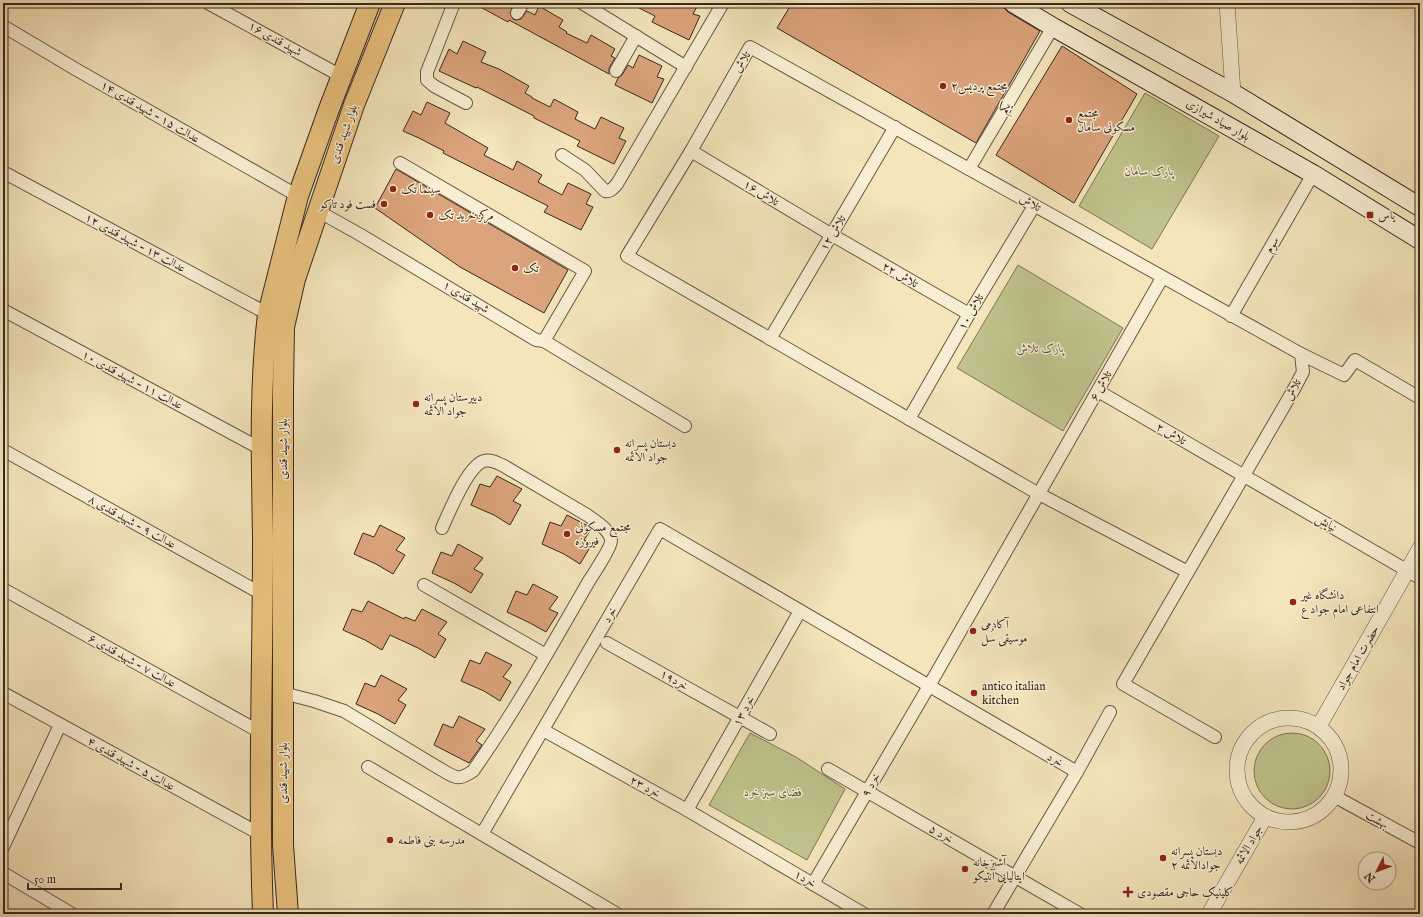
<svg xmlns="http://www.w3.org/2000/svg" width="1423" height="917" font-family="'IM FELL English',Amiri,serif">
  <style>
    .green { fill: #c0c38d; stroke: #7b7656 }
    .building { fill: #dba37b; stroke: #362820 }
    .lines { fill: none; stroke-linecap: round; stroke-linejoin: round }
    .minor-casing { stroke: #665747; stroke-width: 14 }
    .tertiary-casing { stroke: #665747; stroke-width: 16 }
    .secondary-casing { stroke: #362820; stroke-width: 20 }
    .primary-casing { stroke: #362820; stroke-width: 22 }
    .minor { stroke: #f8eed3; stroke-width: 12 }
    .tertiary { stroke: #f8eed3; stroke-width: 15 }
    .secondary { stroke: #f8eed3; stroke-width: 18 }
    .primary { stroke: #eac27e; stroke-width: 20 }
    .poi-dot { fill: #8f2418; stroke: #f8eed3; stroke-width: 1.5 }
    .labels { text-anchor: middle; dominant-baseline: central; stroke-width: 3; stroke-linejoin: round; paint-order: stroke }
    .street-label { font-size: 12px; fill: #362820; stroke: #f8eed3 }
    .poi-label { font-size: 12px; fill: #362820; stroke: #f8eed3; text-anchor: start }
    .park-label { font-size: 12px; font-style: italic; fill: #584f3b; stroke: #f8eed3 }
  </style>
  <rect width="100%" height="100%" fill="#f4e5bb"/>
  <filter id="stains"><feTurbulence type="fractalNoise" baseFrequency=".005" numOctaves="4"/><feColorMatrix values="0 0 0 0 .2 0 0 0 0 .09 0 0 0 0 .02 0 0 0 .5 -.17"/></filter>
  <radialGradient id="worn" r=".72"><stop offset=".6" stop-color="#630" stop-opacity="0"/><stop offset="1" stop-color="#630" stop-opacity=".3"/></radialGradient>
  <g class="green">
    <path d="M1145,93L1219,136L1152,249L1079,206Z"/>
    <path d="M1018,265L1123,328L1063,431L957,368Z"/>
    <path d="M750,733L796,757L845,789L807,860L709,805Z"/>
    <circle cx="1292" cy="771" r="38"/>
  </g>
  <g class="building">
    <path d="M473,3H514L510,13L513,19L516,20L521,19L527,11L535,15L539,6L563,20L559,27L567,32L566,33L587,43L591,35L615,49L611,56L615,58L609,68V74L509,20L508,22Z"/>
    <path d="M629,3H699L693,14L700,16L689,40L652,22L655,16Z"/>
    <path d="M792,3H1003L1004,8L1008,12L1040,31L976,143L777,28Z"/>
    <path d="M463,41L486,52L481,62L499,69L529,86L525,93L532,97V98L550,107L554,99L578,112L575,119L595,129L601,117L624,128L619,138L626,141L614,164L577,146L580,141L534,118V116L477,87L476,88L439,71L449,49L457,54Z"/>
    <path d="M1062,46L1137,94L1074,203L996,155Z"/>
    <path d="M639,55L662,66L657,77L664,79L652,103L615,85L618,78L622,75L628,65L633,68Z"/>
    <path d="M427,102L450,113L445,123L488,148L484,155L513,170L517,161L542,175L538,182L562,195L568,183L591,194L586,204L593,207L581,230L544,212L548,206L443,153L444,151L419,138L403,131L413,111L421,115Z"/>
    <path d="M396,169L568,270L544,313L460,267L375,208Z"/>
    <path d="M497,476L522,489L513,501L521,505L510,525L494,515L471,505L480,484L490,487Z"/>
    <path d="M567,515L592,528L584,540L592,544L580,564L564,554L542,544L550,522L561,526Z"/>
    <path d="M380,525L405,538L396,550L405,555L393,574L376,564L354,554L363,533L374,537Z"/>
    <path d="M458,544L483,558L474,569L483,574L471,593L454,583L432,573L441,552L452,556Z"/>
    <path d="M533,584L558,597L549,609L558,613L546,632L530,623L507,612L516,591L527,595Z"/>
    <path d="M368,601L404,619L405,617L415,621L422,609L447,622L438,634L446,639L435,658L418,648L390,635L382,650L365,640L343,630L352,609L362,612Z"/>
    <path d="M486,652L512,665L503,677L511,682L500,701L484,691L461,681L470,660L480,664Z"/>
    <path d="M381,675L407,689L398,700L406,705L395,724L378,714L356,704L365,683L375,687Z"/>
    <path d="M459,716L485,729L476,741L482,745L469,763L434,745L443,724L453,728Z"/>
  </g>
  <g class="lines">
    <g class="minor-casing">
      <g id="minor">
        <path d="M208,3L341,76"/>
        <path d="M454,3L427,72V80L434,86L466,103"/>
        <path d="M582,3L686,67"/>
        <path d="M517,13L523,3"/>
        <path d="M3,26L77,70L298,196"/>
        <path d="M616,71L636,36"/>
        <path d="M691,151L832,235L969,314"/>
        <path d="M562,155L585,170L605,191C611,192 613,188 617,184L723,3"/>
        <path d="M969,169L1053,27"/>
        <path d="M3,172L268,314"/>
        <path d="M318,211L359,234L536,340L544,341L585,271L400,163"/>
        <path d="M3,310L261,449"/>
        <path d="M1231,316L1313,174"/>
        <path d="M770,339L895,127"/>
        <path d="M544,341L685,426"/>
        <path d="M1301,354L1344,375L1355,360L1420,398"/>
        <path d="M1098,391L1420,578"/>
        <path d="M909,419L969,314L1034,206"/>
        <path d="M3,450L262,594"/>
        <path d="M1188,572L1039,494L627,256L691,151L750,47L1301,354L1303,372L1294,389L1123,684L1215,737"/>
        <path d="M424,585L546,655"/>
        <path d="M3,589L260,732"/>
        <path d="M607,643L770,734"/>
        <path d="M3,693L260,834"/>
        <path d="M283,693L314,701L344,711L442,770C456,778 458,781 473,771C516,710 552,645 589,581C594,573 611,548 611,541C611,530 595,521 587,515L504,466C498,463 491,459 484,461C468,465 449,513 442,528"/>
        <path d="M543,730L687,810L864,914"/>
        <path d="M368,767L617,914"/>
        <path d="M828,769L1080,914"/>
        <path d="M1334,796L1420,843"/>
        <path d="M687,810L800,611"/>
        <path d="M482,834L660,529L1077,772"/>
        <path d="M3,847L60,725"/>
        <path d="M3,873L72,914"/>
        <path d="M813,884L929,686L1162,278"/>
        <path d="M993,914L1077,772L1110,712"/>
      </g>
    </g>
    <g class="tertiary-casing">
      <g id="tertiary">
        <path d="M1227,3L1233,93"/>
        <circle cx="1289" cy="770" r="52"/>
        <path d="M1319,726L1420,548"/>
        <path d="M1209,914L1265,817"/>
      </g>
    </g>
    <g class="secondary-casing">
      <g id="secondary">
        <path d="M1013,3L1053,27L1313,174L1420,240"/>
        <path d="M1070,3L1233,93L1420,207"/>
      </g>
    </g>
    <g class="primary-casing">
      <g id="primary">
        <path d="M263,914C258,789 263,665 263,540C262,465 259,390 268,314L298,196L329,109L370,3"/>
        <path d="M288,914L283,845V391L284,327L295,279L354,105L395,3"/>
      </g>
    </g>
    <use href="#minor" class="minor"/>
    <use href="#tertiary" class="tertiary"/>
    <use href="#secondary" class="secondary"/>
    <use href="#primary" class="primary"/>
  </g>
  <g class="poi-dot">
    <circle cx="943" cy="86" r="4"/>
    <circle cx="1069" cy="120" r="4"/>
    <circle cx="393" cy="189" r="4"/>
    <circle cx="384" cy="204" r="4"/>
    <circle cx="430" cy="215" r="4"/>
    <rect x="1366" y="211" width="8" height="8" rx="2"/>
    <circle cx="515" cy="268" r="4"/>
    <circle cx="416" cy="404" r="4"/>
    <circle cx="617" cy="450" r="4"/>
    <circle cx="567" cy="534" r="4"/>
    <circle cx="1293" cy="602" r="4"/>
    <circle cx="973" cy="631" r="4"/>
    <circle cx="974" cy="693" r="4"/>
    <circle cx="390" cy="840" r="4"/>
    <circle cx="1163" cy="858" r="4"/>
    <circle cx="965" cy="869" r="4"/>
    <path d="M1126 886h4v4h4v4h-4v4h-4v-4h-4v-4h4z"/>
  </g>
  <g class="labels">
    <g class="street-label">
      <text transform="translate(275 39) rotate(29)">شهید قندی ۱۶</text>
      <text transform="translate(742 62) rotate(-58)">تلاش</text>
      <text transform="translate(1005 108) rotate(-59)">یکم</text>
      <text transform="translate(150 112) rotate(30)">عدالت ۱۵ - شهید قندی ۱۴</text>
      <text transform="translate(1218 120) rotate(30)">بلوار صیاد شیرازی</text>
      <text transform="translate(344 134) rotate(-71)">بلوار شهید قندی</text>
      <text transform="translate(761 193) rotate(31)">تلاش ۱۶</text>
      <text transform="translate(1030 203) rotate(29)">تلاش</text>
      <text transform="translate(833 233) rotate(-59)">تلاش ۱۲</text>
      <text transform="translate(135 243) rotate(28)">عدالت ۱۳ - شهید قندی ۱۲</text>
      <text transform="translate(1272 245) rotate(-60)">سوم</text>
      <text transform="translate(900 275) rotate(30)">تلاش ۲۲</text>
      <text transform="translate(466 297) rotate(31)">شهيد قندی ۱</text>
      <text transform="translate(971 312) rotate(-60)">تلاش ۱۰</text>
      <text transform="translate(132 380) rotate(28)">عدالت ۱۱ - شهید قندی ۱۰</text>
      <text transform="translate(1101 386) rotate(-60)">تلاش ۶</text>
      <text transform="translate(1293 390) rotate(-62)">تلاش</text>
      <text transform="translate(1171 434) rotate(30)">تلاش ۲</text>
      <text transform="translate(283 449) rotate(-90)">بلوار شهید قندی</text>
      <text transform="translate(132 522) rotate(29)">عدالت ۹ - شهید قندی ۸</text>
      <text transform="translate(1326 523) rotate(30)">نیایش</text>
      <text transform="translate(610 615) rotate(-60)">خرد</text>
      <text transform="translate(1358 658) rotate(-60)">حضرت امام جواد</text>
      <text transform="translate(132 661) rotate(29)">عدالت ۷ - شهید قندی ۶</text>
      <text transform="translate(674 680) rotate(29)">خرد۱۹</text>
      <text transform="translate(744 711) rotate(-61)">خرد ۱۳</text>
      <text transform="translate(1055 760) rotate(30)">خرد</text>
      <text transform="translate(131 764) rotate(29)">عدالت ۵ - شهید قندی ۴</text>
      <text transform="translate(283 773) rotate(-90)">بلوار شهید قندی</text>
      <text transform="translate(871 785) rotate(-60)">خرد ۹</text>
      <text transform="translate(645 787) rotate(29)">خرد ۲۳</text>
      <text transform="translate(1377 820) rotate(29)">بهشت</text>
      <text transform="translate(941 834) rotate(30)">خرد ۵</text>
      <text transform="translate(1249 845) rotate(-60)">جواد الائمه</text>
      <text transform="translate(805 879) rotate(30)">خرد۱</text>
    </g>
    <g class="poi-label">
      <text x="951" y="86">مجتمع پردیس۲</text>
      <text x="1077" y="113">مجتمع<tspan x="1077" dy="14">مسکونی سامان</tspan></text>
      <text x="401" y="189">سینما تک</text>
      <text x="376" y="204" text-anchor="end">فست فود تاکو</text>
      <text x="438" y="215">مرکز خرید تک</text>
      <text x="1378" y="215">یاس</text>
      <text x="523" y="268">تک</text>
      <text x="424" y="397">دبیرستان پسرانه<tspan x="424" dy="14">جواد الائمه</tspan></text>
      <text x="625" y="443">دبستان پسرانه<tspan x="625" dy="14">جواد الائمه</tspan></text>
      <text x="575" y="527">مجتمع مسکونی<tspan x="575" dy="14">فیروزه</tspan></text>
      <text x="1301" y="595">دانشگاه غیر<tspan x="1301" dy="14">انتفاعی امام جواد ع</tspan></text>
      <text x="981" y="624">آکادمی<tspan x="981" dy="14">موسیقی سُل</tspan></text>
      <text x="982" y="686">antico italian<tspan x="982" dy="14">kitchen</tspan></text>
      <text x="398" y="840">مدرسه بنی فاطمه</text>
      <text x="1171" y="851">دبستان پسرانه<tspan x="1171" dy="14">جوادالائمه ۲</tspan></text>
      <text x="973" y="862">آشپزخانه<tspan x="973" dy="14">ایتالیایی آنتیکو</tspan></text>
      <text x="1137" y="892">کلینیک حاجی مقصودی</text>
    </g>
    <g class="park-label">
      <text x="1149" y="171">پارک سامان</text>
      <text x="1040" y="348">پارک تلاش</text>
      <text x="773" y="792">فضای سبز خرد</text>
    </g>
  </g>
  <rect width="1423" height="917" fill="none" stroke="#f4e5bb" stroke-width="16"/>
  <rect x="4" y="4" width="1415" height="909" fill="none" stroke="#362820" stroke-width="2"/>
  <rect x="8" y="8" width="1407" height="901" fill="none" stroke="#362820"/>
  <g transform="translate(1377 871) rotate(228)"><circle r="19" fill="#f8eed3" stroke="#aa9f8b"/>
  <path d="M0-3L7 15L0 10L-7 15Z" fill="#8f2418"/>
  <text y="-6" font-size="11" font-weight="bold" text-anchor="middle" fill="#362820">N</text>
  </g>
  <path d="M28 883v6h93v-6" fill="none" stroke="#362820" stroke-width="2"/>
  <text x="34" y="883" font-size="12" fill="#362820" stroke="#f8eed3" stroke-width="3" paint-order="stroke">50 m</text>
  <rect width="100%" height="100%" filter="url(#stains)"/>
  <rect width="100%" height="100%" fill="url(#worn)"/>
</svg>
